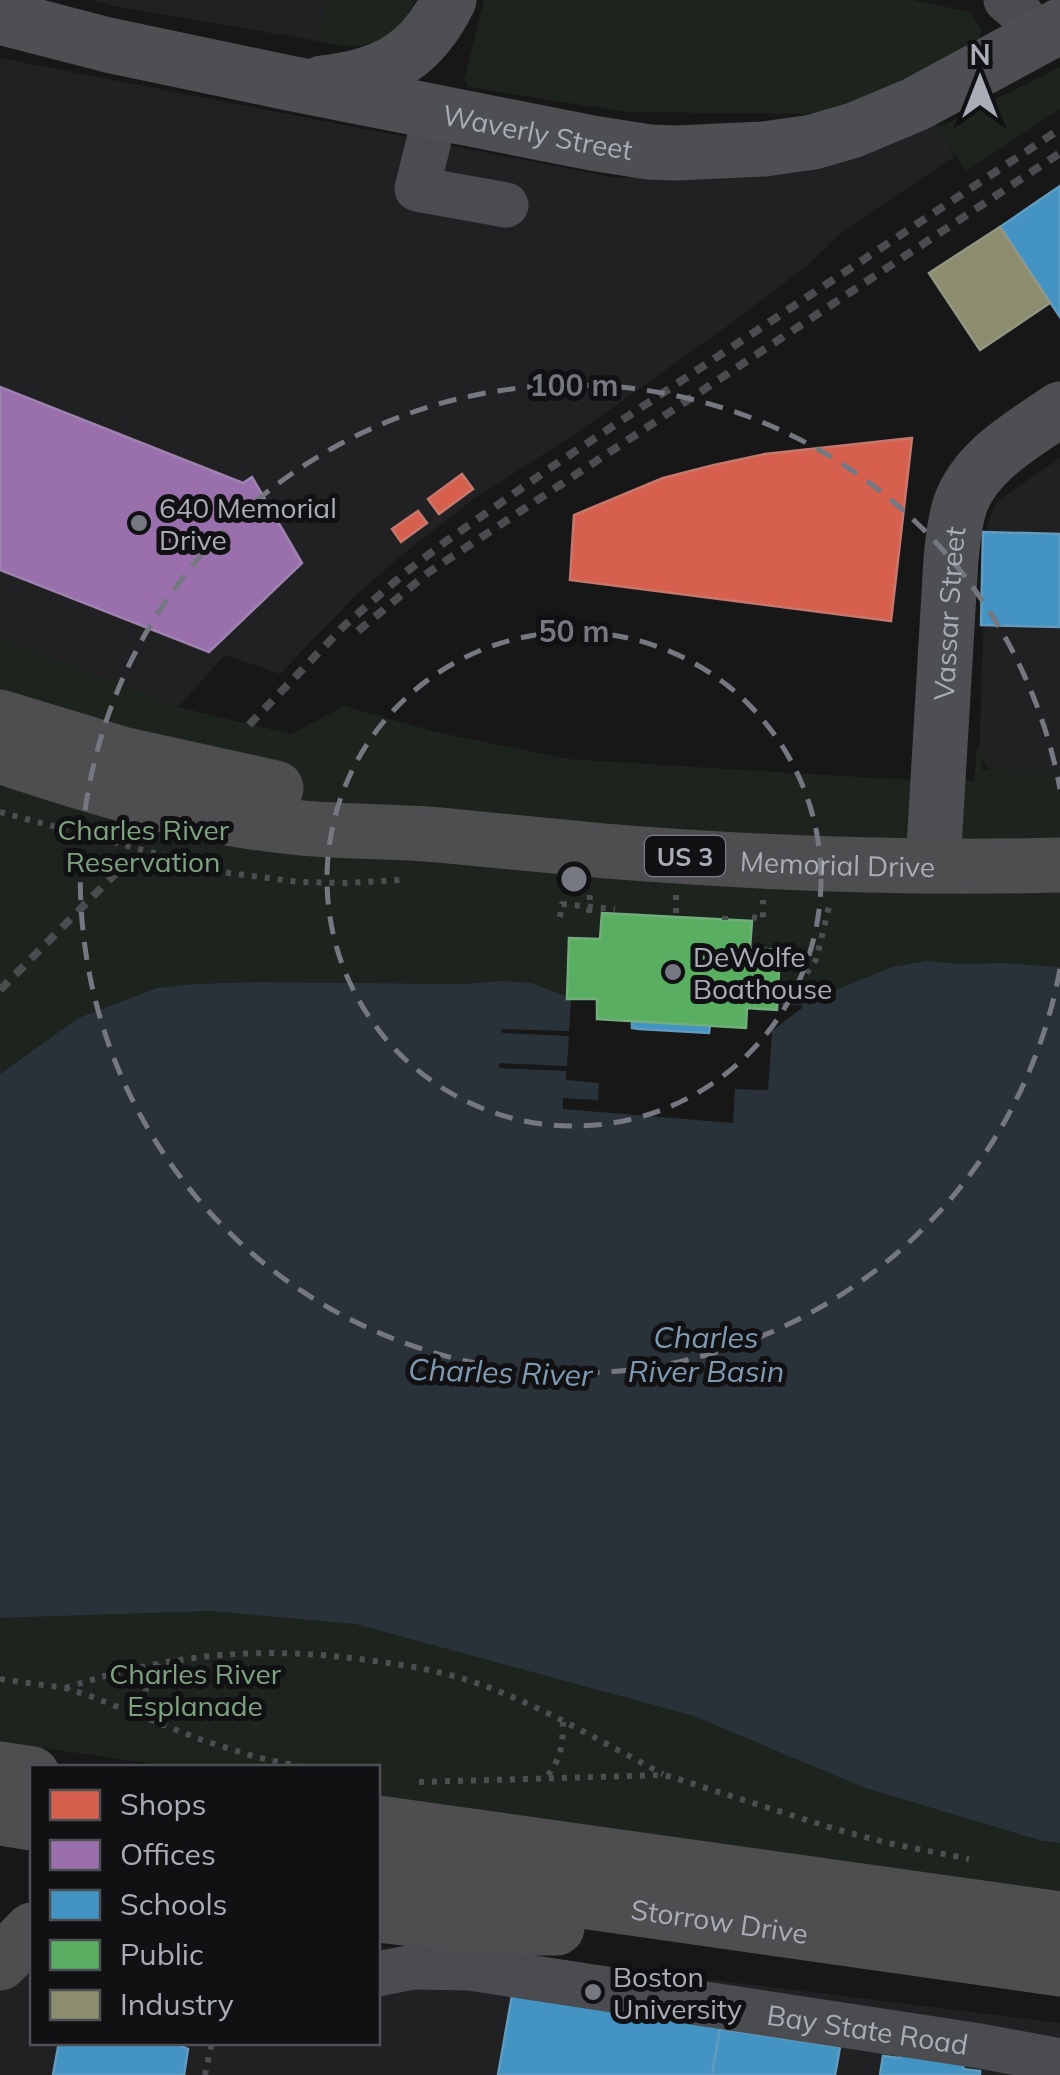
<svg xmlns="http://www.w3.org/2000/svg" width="1060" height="2075" font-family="Mulish,sans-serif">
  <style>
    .built { fill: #212123 }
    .green { fill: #1d241e }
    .water { fill: #2a3239 }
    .pier { fill: #171717 }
    .shops { fill: #d6604d; stroke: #c8776d; stroke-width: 2.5 }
    .offices { fill: #9970ab; stroke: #9e82af; stroke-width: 2.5 }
    .schools { fill: #4393c3; stroke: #619bc0; stroke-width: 2.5 }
    .public { fill: #5aae61; stroke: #71ae7b; stroke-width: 2.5 }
    .industry { fill: #8c8c6e; stroke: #949684; stroke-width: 2.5 }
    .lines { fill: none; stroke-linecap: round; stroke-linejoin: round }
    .path { stroke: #4d4e52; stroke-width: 6; stroke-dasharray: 5 8; stroke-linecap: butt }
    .minor { stroke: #4b4c50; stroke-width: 45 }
    .major { stroke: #4d4f52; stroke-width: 55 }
    .highway { stroke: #4e4e51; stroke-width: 55 }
    .rail { stroke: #4b4c4f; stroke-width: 8; stroke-dasharray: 12 10; stroke-linecap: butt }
    .ring { fill: none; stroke: #757880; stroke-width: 5; stroke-dasharray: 18 12 }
    .poi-dot { fill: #757880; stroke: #111113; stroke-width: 4 }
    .labels { text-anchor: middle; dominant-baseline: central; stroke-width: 10; stroke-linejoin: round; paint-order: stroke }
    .shield { fill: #111113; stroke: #7b7e86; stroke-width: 2.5 }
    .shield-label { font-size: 25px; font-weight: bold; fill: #a8adb8 }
    .street-label { font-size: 28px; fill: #a8adb8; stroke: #111113 }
    .poi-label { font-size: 28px; fill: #a8adb8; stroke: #111113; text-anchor: start }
    .park-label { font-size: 28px; fill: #7fa381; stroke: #111113 }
    .water-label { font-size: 30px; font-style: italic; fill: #7f9bb3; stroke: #111113 }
    .centre { fill: #757880; stroke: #111113; stroke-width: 5 }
    .ring-label { font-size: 30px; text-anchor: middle; font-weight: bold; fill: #757880; stroke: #111113; stroke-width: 10; stroke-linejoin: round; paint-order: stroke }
  </style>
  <rect width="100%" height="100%" fill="#171717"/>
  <g class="built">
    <path d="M92,0H411L317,41L114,6Z"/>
    <path d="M0,58L617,178H737L887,143L933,121L955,156L841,233L810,263L740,317L580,431L472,500L402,555L355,596L280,674L225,655L178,707L0,644Z"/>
    <path d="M1060,458V778L996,774L987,767L979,754L987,525L994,507L1000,499Z"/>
    <path d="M0,1923L32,1927V2042H378V1946L559,1961L1060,2023V2075H0Z"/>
  </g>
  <g class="green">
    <path d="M327,0H415C405,27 380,46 351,46C340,46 328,43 317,41Z"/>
    <path d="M484,0H913L970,12L981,29L979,40L916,80L823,114L625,112L469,87L464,80Z"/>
    <path d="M1060,67V109L966,171L936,126L946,124Z"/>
    <path d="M0,638L178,707L291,734L344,706L436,732L568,759L890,779L974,781L977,748H982V770L1060,772V967L1002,963L962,964L927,961L892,967L809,1001L792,1005L563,995L532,983L501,981L463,984L258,982L193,984L157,988L78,1018L0,1074Z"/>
    <path d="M211,1611L355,1624L694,1716L862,1787L1041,1841L1060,1843V1892L378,1796V1768L176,1767L0,1742V1618Z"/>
  </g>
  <path class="water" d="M927,961L962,964L1002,963L1060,967V1843L1042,1841L862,1787L694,1716L355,1624L211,1611L0,1618V1074L78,1018L157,988L193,984L258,982L463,984L501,981L532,983L563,995L792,1005L809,1001L892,967Z"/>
  <path class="pier" d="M571,999H597V1019L777,1005H802V1008L772,1031L768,1090L735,1089L733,1123L563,1109V1098L598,1100L599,1083L566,1080V1071L499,1068V1063L567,1066L569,1036L502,1033V1029L569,1031Z"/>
  <g class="shops">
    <path d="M912,438L891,621L570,580L574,515L663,478L714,465L765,454Z"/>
    <path d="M462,474L473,489L439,514L428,499Z"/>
    <path d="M418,511L427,523L401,542L392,529Z"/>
  </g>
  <path class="offices" d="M0,387L243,483L252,477L302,563L209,652L0,570Z"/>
  <g class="schools">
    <path d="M1060,186V317L1000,227Z"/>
    <path d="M983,532L1060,534V627L981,625Z"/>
    <path d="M632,1021L710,1025L709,1033L639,1029L632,1028Z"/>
    <path d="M513,1990L721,2022L712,2075H498Z"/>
    <path d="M720,2029L840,2047L835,2075H712Z"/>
    <path d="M59,2042H171L188,2049L184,2075H53Z"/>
    <path d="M902,2047L965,2058L963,2069L980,2071V2075H880L883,2056L899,2058Z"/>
  </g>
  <path class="public" d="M602,913L752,921L750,948L780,950L777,1010L747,1008L746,1028L597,1019V999H567L569,938L600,939Z"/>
  <path class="industry" d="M1000,227L1050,303L980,350L929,273Z"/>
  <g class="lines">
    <g class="path">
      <path d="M0,812L229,873L299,882L347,883L400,880"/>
      <path d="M589,913L590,893"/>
      <path d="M676,913V895"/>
      <path d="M725,916V920"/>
      <path d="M560,917L562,904L615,909"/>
      <path d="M752,917L763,919V900"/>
      <path d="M784,1005L816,960L829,907"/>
      <path d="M0,1679L65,1688L90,1696L202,1740L256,1757L307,1768"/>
      <path d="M65,1688C173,1653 262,1645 374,1661C414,1666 455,1674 493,1689C552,1712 607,1745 663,1774"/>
      <path d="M142,1717C143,1695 147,1681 159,1663"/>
      <path d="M548,1775C561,1758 563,1744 563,1722"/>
      <path d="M419,1782L665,1775L835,1829L888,1843L969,1859"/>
      <path d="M205,2075L212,2042"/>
    </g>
    <g class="minor">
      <path d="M1006,0L1018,10L1037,38"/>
      <path d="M436,112L417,189L506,205"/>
      <path id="s1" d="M378,1974L413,1967L469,1968L980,2046L1060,2061"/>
    </g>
    <g class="major">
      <path id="s2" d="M0,17L108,45L289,83L592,143L649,152L676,153L764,149L813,142L854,130L916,104L1060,26"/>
      <path d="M322,83C384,76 421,57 449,0"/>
      <path id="s3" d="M933,865L951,559C953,541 954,523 960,505C976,460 1023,435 1060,409"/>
    </g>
    <g class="highway">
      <path d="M0,717L122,754L276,788"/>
      <path id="s4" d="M0,756C98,789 199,819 302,828C348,832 393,831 439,835C494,840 549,846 605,851C756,863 909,869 1060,865"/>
      <path d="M0,1769L32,1774"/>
      <path d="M0,1818L32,1823"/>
      <path d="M378,1823L1060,1919"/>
      <path id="s5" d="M378,1872L1060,1969"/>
      <path d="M378,1915C437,1922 497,1929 557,1928"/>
      <path d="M0,1963L32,1930"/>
    </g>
    <g class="rail">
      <path d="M358,631L429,572L1060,153"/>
      <path d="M249,725L346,624L406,572L445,542L553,466L1060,129"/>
      <path d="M0,990L129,860"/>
    </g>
  </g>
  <g class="ring">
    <circle cx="574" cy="879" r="247"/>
    <path d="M1060 969A494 494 0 1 1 1060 789"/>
  </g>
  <g class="poi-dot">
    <circle cx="139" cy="523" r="10"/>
    <circle cx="673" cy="972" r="10"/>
    <circle cx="593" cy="1992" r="10"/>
  </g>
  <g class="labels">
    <rect class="shield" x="645" y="836" width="80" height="40" rx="8"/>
    <g class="shield-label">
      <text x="685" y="856">US 3</text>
    </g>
    <g class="street-label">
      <text stroke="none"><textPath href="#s2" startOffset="550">Waverly Street</textPath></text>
      <text stroke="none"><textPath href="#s3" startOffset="252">Vassar Street</textPath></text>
      <text stroke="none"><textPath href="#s4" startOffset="848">Memorial Drive</textPath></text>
      <text stroke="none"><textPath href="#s5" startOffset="345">Storrow Drive</textPath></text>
      <text stroke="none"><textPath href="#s1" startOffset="495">Bay State Road</textPath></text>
    </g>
    <g class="poi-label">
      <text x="159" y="507">640 Memorial<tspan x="159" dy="32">Drive</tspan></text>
      <text x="693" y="956">DeWolfe<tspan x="693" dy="32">Boathouse</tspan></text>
      <text x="613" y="1976">Boston<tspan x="613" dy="32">University</tspan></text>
    </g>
    <g class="park-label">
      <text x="143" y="829">Charles River<tspan x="143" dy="32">Reservation</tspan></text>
      <text x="195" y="1673">Charles River<tspan x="195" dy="32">Esplanade</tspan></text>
    </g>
    <g class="water-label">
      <text x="706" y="1337">Charles<tspan x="706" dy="34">River Basin</tspan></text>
      <text transform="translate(500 1372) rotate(2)">Charles River</text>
    </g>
  </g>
  <circle cx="574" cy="879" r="15" class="centre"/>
  <g class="ring-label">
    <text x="574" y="396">100 m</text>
    <text x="574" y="642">50 m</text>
  </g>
  <rect x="30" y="1765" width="350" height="280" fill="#111113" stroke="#4d4f55" stroke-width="2.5"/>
  <rect x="50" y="1790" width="50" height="30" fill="#d6604d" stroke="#4d4f55" stroke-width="2.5"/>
  <text x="120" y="1815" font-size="30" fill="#a8adb8">Shops</text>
  <rect x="50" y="1840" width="50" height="30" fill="#9970ab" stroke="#4d4f55" stroke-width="2.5"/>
  <text x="120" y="1865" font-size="30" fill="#a8adb8">Offices</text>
  <rect x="50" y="1890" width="50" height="30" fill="#4393c3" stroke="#4d4f55" stroke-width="2.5"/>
  <text x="120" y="1915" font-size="30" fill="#a8adb8">Schools</text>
  <rect x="50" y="1940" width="50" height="30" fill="#5aae61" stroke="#4d4f55" stroke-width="2.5"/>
  <text x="120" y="1965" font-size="30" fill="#a8adb8">Public</text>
  <rect x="50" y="1990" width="50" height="30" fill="#8c8c6e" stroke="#4d4f55" stroke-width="2.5"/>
  <text x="120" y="2015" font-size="30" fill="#a8adb8">Industry</text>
  <g transform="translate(980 80)" stroke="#111113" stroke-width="8" paint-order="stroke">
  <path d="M0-8L18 38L0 25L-18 38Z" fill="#a8adb8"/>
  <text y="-15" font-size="28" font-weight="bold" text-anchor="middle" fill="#a8adb8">N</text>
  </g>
</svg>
